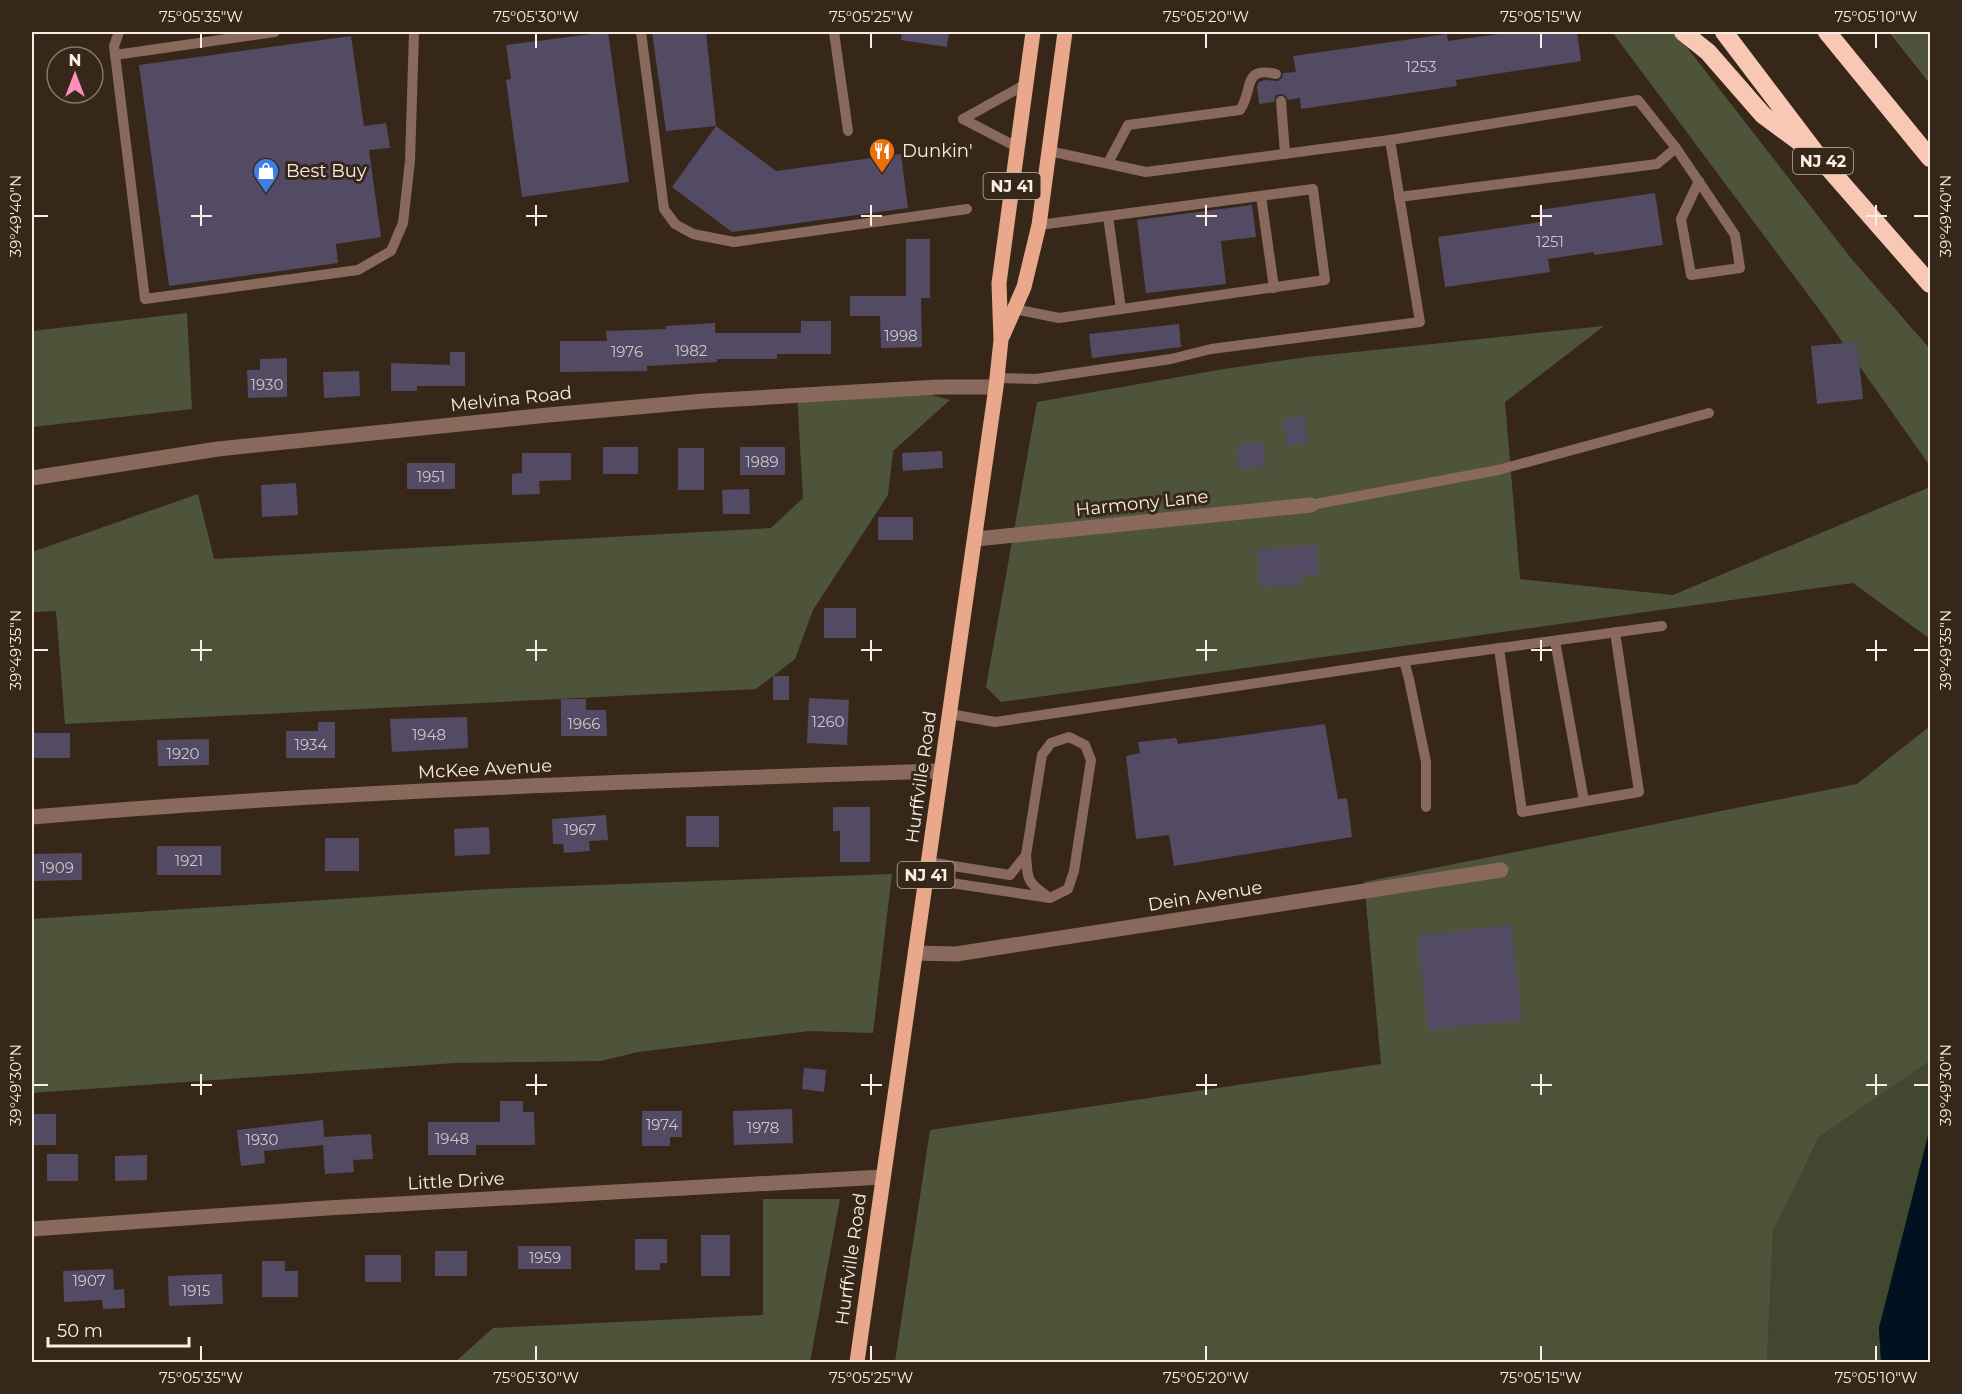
<svg xmlns="http://www.w3.org/2000/svg" width="1962" height="1394" font-family="Montserrat,sans-serif">
  <style>
    .green { fill: #42482f }
    .forest { fill: #4e5439 }
    .water { fill: #001120 }
    .building { fill: #534b64 }
    .lines { fill: none; stroke-linecap: round; stroke-linejoin: round }
    .lane { stroke: #89695c; stroke-width: 10 }
    .street { stroke: #89695c; stroke-width: 15 }
    .primary { stroke: #e9a78b; stroke-width: 15 }
    .highway { stroke: #f9c8b5; stroke-width: 18 }
    .ticks { fill: none; stroke: #f9eee5; stroke-width: 2 }
    .labels { text-anchor: middle; dominant-baseline: central; stroke-width: 6; stroke-linejoin: round; paint-order: stroke }
    .number-label { font-size: 15px; fill: #d0c5c5 }
    .shield { fill: #372719; stroke: #bfb2a8; stroke-width: 1.5 }
    .shield-label { font-size: 16px; font-weight: bold; fill: #f9eee5 }
    .poi-label { font-size: 18px; fill: #f9eee5; stroke: #372719; text-anchor: start }
    .street-label { font-size: 18px; fill: #f9eee5; stroke: #372719 }
    .neatline { fill: none; stroke: #f9eee5; stroke-width: 2 }
    .ticks-label { font-size: 15px; text-anchor: middle; fill: #f9eee5 }
  </style>
  <rect width="100%" height="100%" fill="#372719"/>
  <path class="green" d="M1930,1061V1128L1879,1328L1881,1362H1767L1773,1232L1819,1137Z"/>
  <g class="forest">
    <path d="M1612,32H1675L1850,257L1930,349V466L1824,316Z"/>
    <path d="M1889,32H1930V84Z"/>
    <path d="M187,313L192,409L32,427V331Z"/>
    <path d="M1604,326L1505,402L1520,579L1673,595L1930,487V639L1853,583L1001,702L986,687L1037,402L1224,369L1307,357Z"/>
    <path d="M903,387L950,400L893,451L888,495L813,610L795,659L756,689L65,724L56,611L32,612V552L198,494L214,559L771,528L803,498L797,393Z"/>
    <path d="M1930,726V1061L1819,1137L1773,1232L1767,1362H895L930,1130L1381,1064L1364,882L1857,784Z"/>
    <path d="M892,874L873,1033L809,1031L638,1052L601,1061L455,1063L32,1093V919L490,889Z"/>
    <path d="M763,1199H840L810,1362H455L493,1328L763,1315Z"/>
  </g>
  <path class="water" d="M1930,1128V1362H1881L1879,1328Z"/>
  <g class="building">
    <path d="M608,32L629,182L522,197L506,80L511,79L506,45Z"/>
    <path d="M652,32H706L716,126L666,131Z"/>
    <path d="M902,32H949L947,47L901,40Z"/>
    <path d="M1514,32H1577L1581,61L1456,80L1457,86L1301,109L1300,98L1288,100L1285,95L1281,94L1276,95L1274,102L1259,104L1257,86L1259,82L1265,80L1278,81L1282,78L1283,73L1296,72L1293,56L1447,34L1448,41Z"/>
    <path d="M351,36L364,126L386,123L390,148L369,150L381,237L336,244L338,263L169,286L139,65Z"/>
    <path d="M716,126L776,171L901,154L908,208L732,232L672,187Z"/>
    <path d="M1655,193L1663,245L1594,255V252L1548,259L1550,272L1445,287L1438,237L1541,222L1539,210Z"/>
    <path d="M1252,205L1256,237L1221,241L1226,284L1146,293L1137,220Z"/>
    <path d="M906,239H930V298H921L922,347L881,348L880,316H850V296H906Z"/>
    <path d="M801,321H831V354H777V359H717V362L647,366V371L560,372V341H607L606,331L666,329V326L715,323V333H801Z"/>
    <path d="M1179,324L1181,347L1092,358L1089,334Z"/>
    <path d="M1857,342L1863,399L1817,404L1811,346Z"/>
    <path d="M450,352H465V386H417V391H391V363L450,365Z"/>
    <path d="M287,358V397L248,398L247,370H260V359Z"/>
    <path d="M359,371L360,396L324,398L323,372Z"/>
    <path d="M1304,415L1308,443L1287,446L1283,419Z"/>
    <path d="M1262,442L1266,465L1240,470L1236,446Z"/>
    <rect x="603" y="447" width="35" height="27"/>
    <rect x="740" y="447" width="45" height="28"/>
    <rect x="678" y="448" width="26" height="42"/>
    <path d="M942,451L943,468L903,471L902,453Z"/>
    <path d="M522,453H571V480L539,481L540,494L512,495V474L522,473Z"/>
    <rect x="407" y="463" width="48" height="26"/>
    <path d="M296,483L298,515L262,517L261,485Z"/>
    <path d="M749,489L750,514H723L722,490Z"/>
    <rect x="878" y="517" width="35" height="23"/>
    <path d="M1317,545L1319,574L1302,575L1303,584L1261,588L1257,550Z"/>
    <rect x="824" y="608" width="32" height="30"/>
    <rect x="773" y="676" width="16" height="24"/>
    <path d="M809,698L849,700L847,745L807,743Z"/>
    <path d="M561,699H586V710H606L607,736H561Z"/>
    <path d="M467,717L468,748L392,752L390,719Z"/>
    <path d="M318,722H335V758H286V731H318Z"/>
    <path d="M1325,724L1338,799L1347,798L1352,837L1174,866L1169,835L1136,839L1126,756L1140,753L1138,742L1176,738L1178,744Z"/>
    <rect x="32" y="733" width="38" height="25"/>
    <path d="M209,739V765L158,766L157,740Z"/>
    <path d="M833,807H870V862H840V831H833Z"/>
    <path d="M606,815L608,840L589,841L590,851L564,853L563,844H553L552,819Z"/>
    <rect x="686" y="816" width="33" height="31"/>
    <path d="M489,827L490,854L455,856L454,829Z"/>
    <rect x="325" y="838" width="34" height="33"/>
    <rect x="157" y="846" width="64" height="29"/>
    <path d="M82,853V880L32,881V854Z"/>
    <path d="M1511,925L1522,1020L1428,1030L1418,936Z"/>
    <path d="M804,1068L826,1070L824,1092L802,1089Z"/>
    <path d="M500,1101H523V1112H534L535,1145H476V1155H428V1122H500Z"/>
    <path d="M792,1109L793,1143L734,1145L733,1111Z"/>
    <path d="M642,1111H682V1137H670V1146H642Z"/>
    <rect x="33" y="1114" width="23" height="31"/>
    <path d="M323,1120L324,1137L371,1134L373,1159L353,1160L354,1172L325,1174L323,1145L264,1151L265,1163L241,1166L237,1130Z"/>
    <rect x="47" y="1154" width="31" height="27"/>
    <path d="M147,1155V1180L115,1181V1156Z"/>
    <rect x="701" y="1235" width="29" height="41"/>
    <path d="M635,1239H667V1263H660V1270H635Z"/>
    <rect x="518" y="1246" width="53" height="23"/>
    <rect x="435" y="1251" width="32" height="25"/>
    <rect x="365" y="1255" width="36" height="27"/>
    <path d="M262,1261H285V1271H298V1297H262Z"/>
    <path d="M113,1269L114,1290L124,1289L125,1308L103,1309L102,1300L64,1302L63,1271Z"/>
    <path d="M222,1274L223,1304L169,1306L168,1276Z"/>
  </g>
  <g class="lines">
    <g class="lane">
      <path d="M119,32L114,46L145,299L358,270L391,251L403,223L410,161L414,32"/>
      <path d="M641,32L664,209L675,224L693,234L734,242L967,209"/>
      <path d="M834,32L848,131"/>
      <path d="M115,55L275,32"/>
      <path d="M1281,101L1285,154"/>
      <path d="M963,119L1026,84"/>
      <path d="M963,119L1017,147"/>
      <path d="M1390,140L1638,100L1676,148"/>
      <path d="M1108,163L1128,125L1240,110C1254,89 1242,66 1276,74"/>
      <path d="M1261,196L1274,288"/>
      <path d="M1399,197L1657,164L1676,148L1735,235L1740,268L1691,275L1681,219L1699,181"/>
      <path d="M1108,216L1121,309"/>
      <path d="M1014,309L1059,318L1325,280L1313,189L1039,225"/>
      <path d="M997,378L1036,379L1171,359L1211,349L1420,322L1390,140L1146,172L1049,151"/>
      <path d="M1311,505L1498,470L1709,413"/>
      <path d="M1555,641L1584,801"/>
      <path d="M1499,648L1522,812L1639,792L1615,632"/>
      <path d="M1404,661L1409,679L1426,762V807"/>
      <path d="M950,714L995,722L1404,661L1662,626"/>
      <path d="M1026,855C1028,880 1026,881 1047,896"/>
      <path d="M925,879L1050,898L1068,889L1074,871L1091,760L1085,745L1069,737L1051,743L1042,755L1026,855L1010,875L928,862"/>
    </g>
    <g class="street">
      <path d="M32,478L218,449L548,415L704,401L938,387H996"/>
      <path d="M976,539L1311,505"/>
      <path d="M32,817C334,791 638,781 941,771"/>
      <path d="M915,953L956,954L1501,870"/>
      <path d="M32,1229L327,1208L882,1177"/>
    </g>
    <g class="primary">
      <path d="M1003,335L1024,287L1039,225L1065,32"/>
      <path d="M857,1362L996,387L1001,340L999,283L1033,32"/>
    </g>
    <g class="highway">
      <path d="M1683,32L1708,52L1763,115L1801,143"/>
      <path d="M1724,32L1818,156L1930,284"/>
      <path d="M1827,32L1930,158"/>
    </g>
  </g>
  <path class="ticks" d="M201,33V48M536,33V48M871,33V48M1206,33V48M1541,33V48M1876,33V48M201,205V226M536,205V226M871,205V226M1206,205V226M1541,205V226M1876,205V226M33,216H48M191,216H212M526,216H547M861,216H882M1196,216H1217M1531,216H1552M1866,216H1887M1914,216H1929M201,640V661M536,640V661M871,640V661M1206,640V661M1541,640V661M1876,640V661M33,650H48M191,650H212M526,650H547M861,650H882M1196,650H1217M1531,650H1552M1866,650H1887M1914,650H1929M201,1074V1095M536,1074V1095M871,1074V1095M1206,1074V1095M1541,1074V1095M1876,1074V1095M33,1085H48M191,1085H212M526,1085H547M861,1085H882M1196,1085H1217M1531,1085H1552M1866,1085H1887M1914,1085H1929M201,1346V1361M536,1346V1361M871,1346V1361M1206,1346V1361M1541,1346V1361M1876,1346V1361"/>
  <defs>
    <g id="restaurant-pin" transform="scale(1.35)"><path d="M0 17L-7.5 6A9.5 9.5 0 1 1 7.5 6Z" fill="#e8710a" stroke="#372719"/><path d="M-5-6h1v4h1v-4h1v4h1v-4h1v5L-1.5 .5V6h-2V.5L-5-1ZM5-6V6H3V1.5H1.5Q1.5-4 5-6Z" fill="#fff"/></g>
    <g id="shop-pin" transform="scale(1.35)"><path d="M0 17L-7.5 6A9.5 9.5 0 1 1 7.5 6Z" fill="#3f7fe0" stroke="#372719"/><path d="M-5-2.5h2.3a2.7 3.5 0 0 1 5.4 0H5L5.5 6h-11ZM-1.5-2.5h3a1.5 2.3 0 0 0-3 0Z" fill="#fff"/></g>
  </defs>
  <g fill-rule="evenodd">
    <use href="#restaurant-pin" x="882" y="151"/>
    <use href="#shop-pin" x="266" y="171"/>
  </g>
  <g class="labels">
    <g class="number-label">
      <text x="1421" y="66">1253</text>
      <text x="1550" y="241">1251</text>
      <text x="901" y="335">1998</text>
      <text x="691" y="350">1982</text>
      <text x="627" y="351">1976</text>
      <text x="267" y="384">1930</text>
      <text x="762" y="461">1989</text>
      <text x="431" y="476">1951</text>
      <text x="828" y="721">1260</text>
      <text x="584" y="723">1966</text>
      <text x="429" y="734">1948</text>
      <text x="311" y="744">1934</text>
      <text x="183" y="753">1920</text>
      <text x="580" y="829">1967</text>
      <text x="189" y="860">1921</text>
      <text x="57" y="867">1909</text>
      <text x="662" y="1124">1974</text>
      <text x="763" y="1127">1978</text>
      <text x="452" y="1138">1948</text>
      <text x="262" y="1139">1930</text>
      <text x="545" y="1257">1959</text>
      <text x="89" y="1280">1907</text>
      <text x="196" y="1290">1915</text>
    </g>
    <g class="shield">
      <rect x="1793" y="148" width="60" height="26" rx="4.5"/>
      <rect x="983.5" y="173" width="57" height="26" rx="4.5"/>
      <rect x="897.5" y="862" width="57" height="26" rx="4.5"/>
    </g>
    <g class="shield-label">
      <text x="1823" y="161">NJ 42</text>
      <text x="1012" y="186">NJ 41</text>
      <text x="926" y="875">NJ 41</text>
    </g>
    <g class="poi-label">
      <text x="902" y="151">Dunkin'</text>
      <text x="286" y="171">Best Buy</text>
    </g>
    <g class="street-label">
      <text transform="translate(511 399) rotate(-6)">Melvina Road</text>
      <text transform="translate(1142 503) rotate(-6)">Harmony Lane</text>
      <text transform="translate(485 769) rotate(-3)">McKee Avenue</text>
      <text transform="translate(921 777) rotate(-82)">Hurffville Road</text>
      <text transform="translate(1205 896) rotate(-9)">Dein Avenue</text>
      <text transform="translate(456 1181) rotate(-3)">Little Drive</text>
      <text transform="translate(851 1259) rotate(-82)">Hurffville Road</text>
    </g>
  </g>
  <rect width="1962" height="1394" fill="none" stroke="#372719" stroke-width="66"/>
  <g transform="translate(75 75)"><circle r="28" fill="#372719" stroke="#85776b" stroke-width="1.5"/>
  <path d="M0-4.5L10 22L0 15L-10 22Z" fill="#ff8eba"/>
  <text y="-9" font-size="16" font-weight="bold" text-anchor="middle" fill="#f9eee5">N</text>
  </g>
  <path d="M48 1337v9h141v-9" fill="none" stroke="#f9eee5" stroke-width="3"/>
  <text x="57" y="1337" font-size="18" fill="#f9eee5" stroke="#372719" stroke-width="4.5" paint-order="stroke">50 m</text>
  <rect x="33" y="33" width="1896" height="1328" class="neatline"/>
  <g class="ticks-label">
    <text x="201" y="22">75°05'35"W</text>
    <text x="536" y="22">75°05'30"W</text>
    <text x="871" y="22">75°05'25"W</text>
    <text x="1206" y="22">75°05'20"W</text>
    <text x="1541" y="22">75°05'15"W</text>
    <text x="1876" y="22">75°05'10"W</text>
    <text transform="translate(16 216) rotate(-90)" y="5">39°49'40"N</text>
    <text transform="translate(1946 216) rotate(-90)" y="5">39°49'40"N</text>
    <text transform="translate(16 650) rotate(-90)" y="5">39°49'35"N</text>
    <text transform="translate(1946 650) rotate(-90)" y="5">39°49'35"N</text>
    <text transform="translate(16 1085) rotate(-90)" y="5">39°49'30"N</text>
    <text transform="translate(1946 1085) rotate(-90)" y="5">39°49'30"N</text>
    <text x="201" y="1383">75°05'35"W</text>
    <text x="536" y="1383">75°05'30"W</text>
    <text x="871" y="1383">75°05'25"W</text>
    <text x="1206" y="1383">75°05'20"W</text>
    <text x="1541" y="1383">75°05'15"W</text>
    <text x="1876" y="1383">75°05'10"W</text>
  </g>
</svg>
